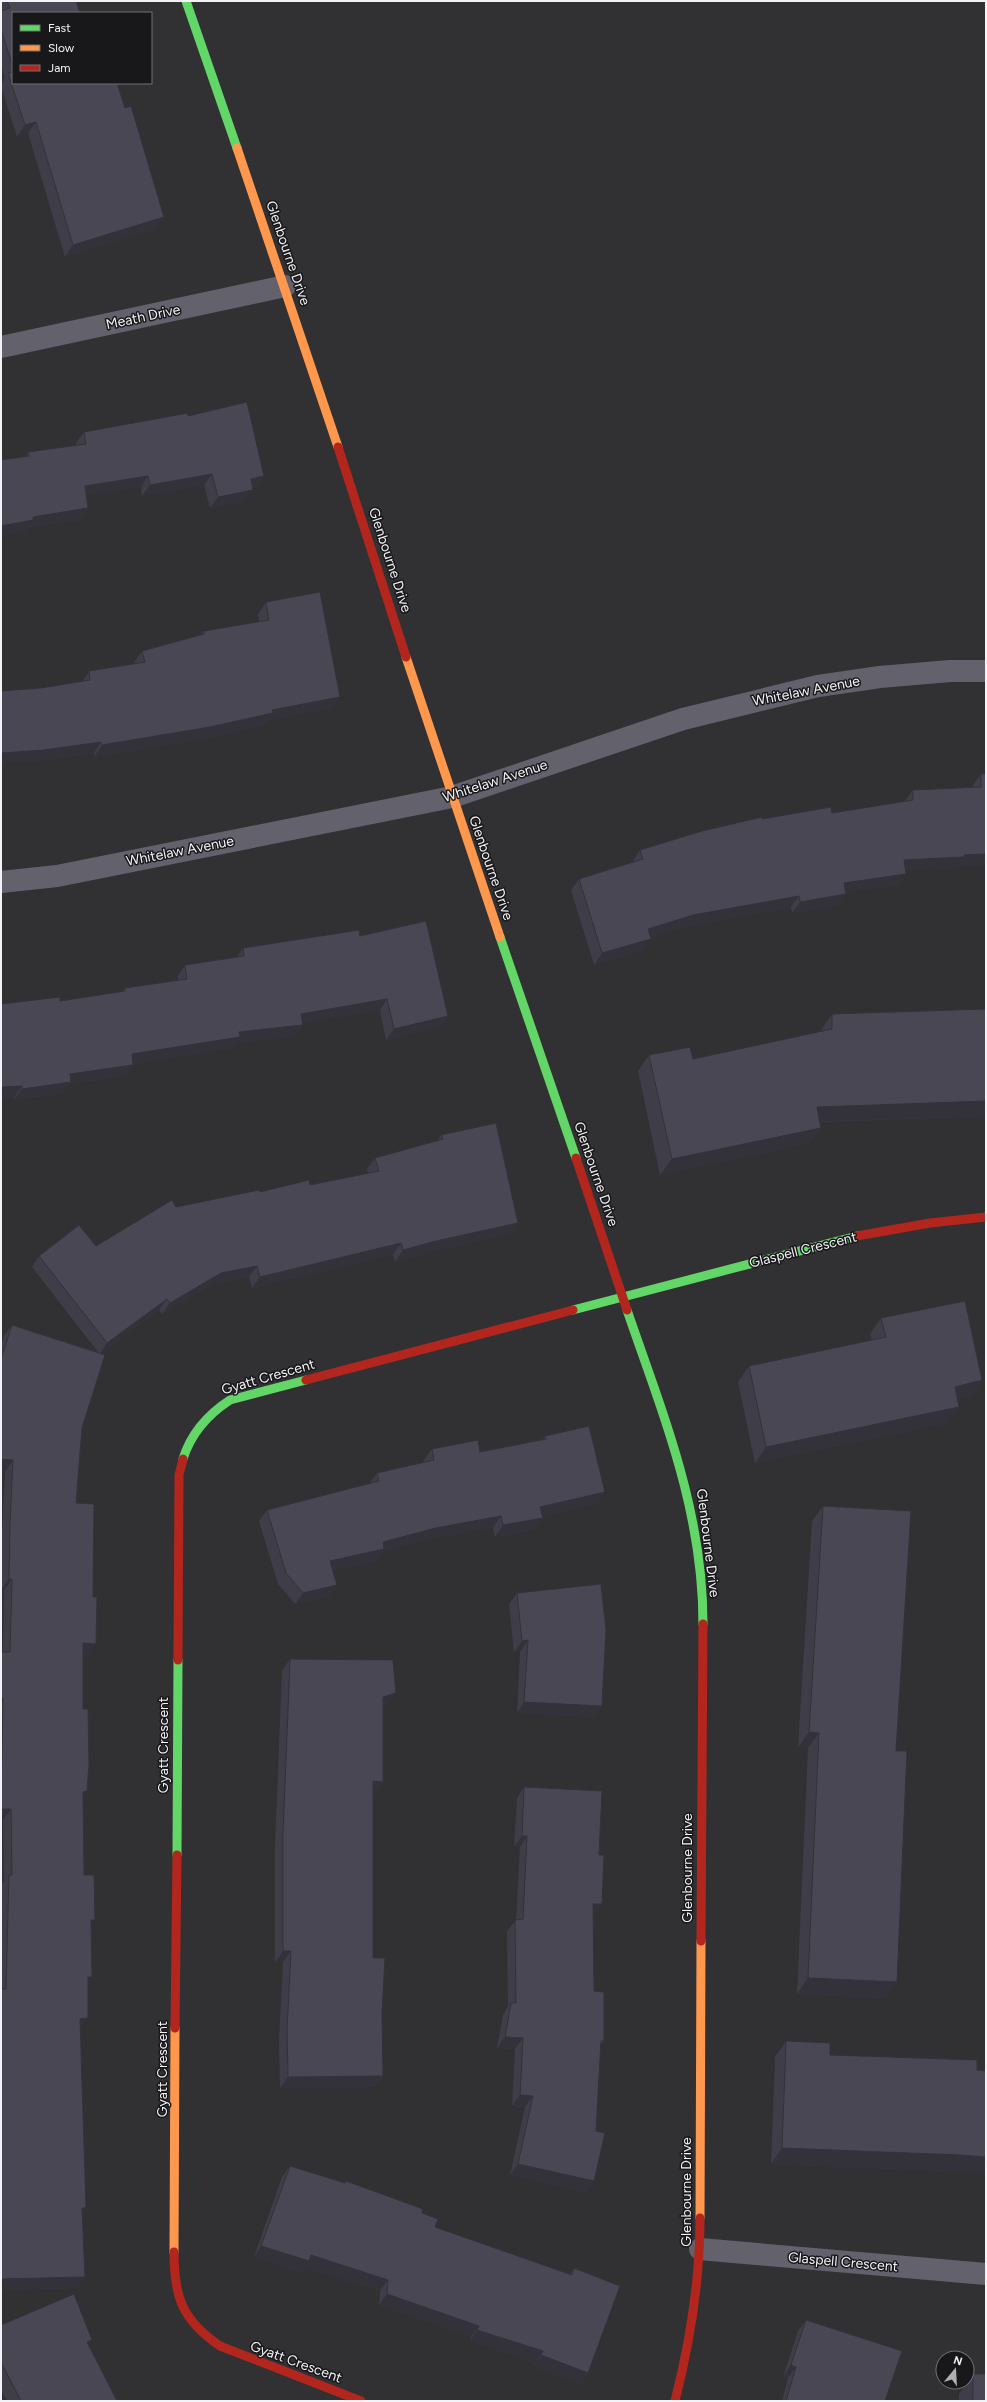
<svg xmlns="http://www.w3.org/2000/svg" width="987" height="2402" font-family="Figtree,sans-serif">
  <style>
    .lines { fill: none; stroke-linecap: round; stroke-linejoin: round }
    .street { stroke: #63626c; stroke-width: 22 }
    .fast { stroke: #63d668; stroke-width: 9 }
    .slow { stroke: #ff974d; stroke-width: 9 }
    .jam { stroke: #b3261e; stroke-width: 9 }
    .wall { fill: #3f3d48 }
    .shaded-wall { fill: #33323b }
    .building { fill: #494754; stroke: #33323b }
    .labels { text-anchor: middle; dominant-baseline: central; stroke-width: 3; stroke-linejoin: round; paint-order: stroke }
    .street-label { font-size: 14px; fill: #f3f3f7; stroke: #18181b }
  </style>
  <rect width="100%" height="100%" fill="#313134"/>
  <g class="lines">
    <g class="street">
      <path d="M1,347L285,286"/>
      <path d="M1,882L57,876L452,797L683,719L818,686L880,677L950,671H986"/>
      <path d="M700,2249L986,2274"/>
    </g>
    <g class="fast">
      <path d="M186,1L237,148"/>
      <path d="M500,937L576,1158"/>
      <path d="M573,1310L857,1236"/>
      <path d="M627,1310C663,1415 703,1510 703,1624"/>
      <path d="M183,1459C191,1433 207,1415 230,1400L306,1380"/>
      <path d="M177,1855L178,1660"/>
    </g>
    <g class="slow">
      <path d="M237,148L338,447"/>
      <path d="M406,657L500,937"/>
      <path d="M700,2218L701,1941"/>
      <path d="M174,2252L175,2028"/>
    </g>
    <g class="jam">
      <path d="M338,447L406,657"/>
      <path d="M576,1158L627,1310"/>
      <path d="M857,1236L930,1223L986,1217"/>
      <path d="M306,1380L573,1310"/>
      <path d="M178,1660L179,1475L183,1459"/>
      <path d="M701,1941L703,1624"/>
      <path d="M175,2028L177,1855"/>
      <path d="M174,2252C174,2297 182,2320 220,2346L361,2401"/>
      <path d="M675,2401C690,2342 700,2279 700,2218"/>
    </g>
  </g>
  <g class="wall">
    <path d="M1,1H76L13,13V83L125,108L164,217L156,228L65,257L28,133L17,137L1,86V84L5,78L1,65Z"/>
    <path d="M188,416L264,476L256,487L253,488L245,501L210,508L204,485L142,496L141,487L86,495L88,508L80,520L28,527L25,531L1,536V460L26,456L28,452L76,445V443L84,432Z"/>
    <path d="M266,602L332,708L268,720L265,725L202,739L94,757V753L36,761L41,688L82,682L89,671L135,664L134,662L142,651L200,635L204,631L259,622L258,614Z"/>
    <path d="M981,774H986V865L957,866L956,868L906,870V874L899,885L846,892L838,905L792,913L791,907L685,927L651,937L643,950L594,965L571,890L579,879L633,862V861L640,850L762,819L832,813L905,801L913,790L973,787V785Z"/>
    <path d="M360,936L440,1027L386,1040L380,1010L303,1023V1025L295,1036L236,1043L232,1048L133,1064L126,1076L69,1084L63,1093L14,1100V1098H1V1004L60,1001L122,992L125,988L178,980V976L185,965L237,957L243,948Z"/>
    <path d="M986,1009V1116L820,1122L821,1128L810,1143L660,1175L638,1071L649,1055L693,1059L821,1032V1030L832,1014Z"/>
    <path d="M441,1135L518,1223L510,1234L429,1252L395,1262L393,1254L252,1288L249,1277L213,1284L162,1314L159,1310L101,1353L82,1428L76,1503L89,1655H83V1709L87,1791L83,1797L84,1875L91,1926L92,1977L88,1983L81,2028L83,2212L77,2288L1,2290V1886L4,1881L3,1820H1V1652H3L4,1590H1L2,1533L5,1472L1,1471V1346L4,1336L12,1325L98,1352L32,1267L39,1256L96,1246L176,1207L260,1192L310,1185L368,1173L367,1169L375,1158L437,1141Z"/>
    <path d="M881,1318L982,1380L971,1396L958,1399L948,1423L755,1463L738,1382L749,1366L872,1340L870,1334Z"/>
    <path d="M545,1436L597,1504L542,1516L535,1529L495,1537L493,1527L428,1539L384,1551L377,1561L332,1570L329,1596L295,1604L278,1584L259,1521L267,1510L370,1483L377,1473L424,1462V1460L432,1449L480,1452L543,1439Z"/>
    <path d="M823,1506L896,1751L886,1998L797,1994L808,1748H798L812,1521Z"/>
    <path d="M517,1593L602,1706L594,1717L517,1713L520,1652H514L509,1604Z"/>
    <path d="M290,1659L388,1704L383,1706V1782L376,1793H373V1958L382,2011L383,2076L375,2087L280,2088L279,2041L283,1962H275V1845L282,1671Z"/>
    <path d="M524,1787L594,1916L593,1915L594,1991L604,2041L600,2046L596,2131L594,2181L586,2192L510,2175L525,2107L512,2106L515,2049L497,2048L503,2015L508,2006L507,1931L516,1920L520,1847H514L517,1798Z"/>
    <path d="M786,2041L830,2055L948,2171L771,2164L775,2057Z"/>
    <path d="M290,2166L344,2183L346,2181L422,2213L435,2227L570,2274L574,2268L588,2373L580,2384L533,2366L535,2363L470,2341L471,2337L379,2305L380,2291L305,2267L301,2273L254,2257L282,2177Z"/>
    <path d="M806,2320L885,2401H782L788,2378L783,2377L798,2331Z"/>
    <path d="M1,2325L92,2340L88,2345L117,2401H7L1,2389Z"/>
    <path d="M973,2374L986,2401H959V2394Z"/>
  </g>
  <g class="shaded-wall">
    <path d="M36,122L28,133L17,137L25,125Z"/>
    <path d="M164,217L156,228L65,257L73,245Z"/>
    <path d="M212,474L204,485L142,496L150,485Z"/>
    <path d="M148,476L141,487L77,497L85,486Z"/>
    <path d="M264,476L256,487L243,490L251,479Z"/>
    <path d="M253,490L245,501L210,508L218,497Z"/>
    <path d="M88,508L80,520L28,527L25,531L1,536V526L33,517Z"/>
    <path d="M340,697L332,708L268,720L265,725L202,739L94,757L102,745L272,710Z"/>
    <path d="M101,742L94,753L36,761L1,764V753Z"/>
    <path d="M986,854V865L957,866L956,868L897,871L904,860L964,855Z"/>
    <path d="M906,874L899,885L836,894L844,883Z"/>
    <path d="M846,894L838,905L792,913L800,902Z"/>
    <path d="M799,896L791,907L685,927L640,941L648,929L693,915Z"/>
    <path d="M651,939L643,950L594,965L602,953Z"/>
    <path d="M387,999L380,1010L294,1025L301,1014Z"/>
    <path d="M448,1016L440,1027L386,1040L394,1029Z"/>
    <path d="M303,1025L295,1036L236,1043L232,1048L124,1066L132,1054L239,1032Z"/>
    <path d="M133,1065L126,1076L69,1084L63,1093L14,1100L22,1089L70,1074Z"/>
    <path d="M22,1086L14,1098H1V1087Z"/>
    <path d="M986,1101V1116L806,1122L817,1107Z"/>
    <path d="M821,1128L810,1143L660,1175L672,1159Z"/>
    <path d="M518,1223L510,1234L429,1252L395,1262L403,1250L436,1241Z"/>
    <path d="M401,1243L393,1254L252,1288L260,1277Z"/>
    <path d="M257,1266L249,1277L213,1284L162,1314L170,1303L221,1273Z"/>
    <path d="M167,1299L159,1310L99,1355L107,1343Z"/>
    <path d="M982,1380L971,1396L944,1402L955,1387Z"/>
    <path d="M959,1407L948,1423L755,1463L766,1447Z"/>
    <path d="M1,1459L13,1460L5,1472L1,1471Z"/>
    <path d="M605,1492L597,1504L533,1518L540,1507Z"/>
    <path d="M501,1516L493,1527L428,1539L384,1551L377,1561L322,1572L330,1561L383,1542L436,1528Z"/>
    <path d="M543,1518L535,1529L495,1537L503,1525Z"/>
    <path d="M9,1579H12L4,1590H1Z"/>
    <path d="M337,1585L329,1596L295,1604L303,1593Z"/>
    <path d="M528,1640L520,1652H514L522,1641Z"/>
    <path d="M83,1643L96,1644L89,1655L75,1654Z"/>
    <path d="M396,1693L388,1704L375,1709L383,1697Z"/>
    <path d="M524,1702L602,1706L594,1717L517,1713Z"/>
    <path d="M809,1732L819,1733L808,1748H798Z"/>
    <path d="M373,1781L383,1782L376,1793L365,1792Z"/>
    <path d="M87,1791L80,1802L83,1792Z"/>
    <path d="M1,1809H11L3,1820H1Z"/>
    <path d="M522,1836H527L520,1847H514Z"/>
    <path d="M593,1904H602L594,1916L585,1915Z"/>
    <path d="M91,1920H95L87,1931Z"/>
    <path d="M283,1951H291L283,1962H275Z"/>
    <path d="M88,1977H92L84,1989Z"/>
    <path d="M808,1978L897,1982L886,1998L797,1994Z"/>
    <path d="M88,2018L80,2029V2019Z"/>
    <path d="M505,2037L523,2038L515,2049L497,2048Z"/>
    <path d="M383,2076L375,2087L280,2088L288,2077Z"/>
    <path d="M520,2095L533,2096L525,2107L512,2106Z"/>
    <path d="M782,2148L959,2155L986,2157V2173L948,2171L771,2164Z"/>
    <path d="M518,2164L594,2181L586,2192L510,2175Z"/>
    <path d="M82,2208H86L78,2219Z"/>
    <path d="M261,2246L311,2255L388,2280L380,2291L305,2267L301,2273L254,2257Z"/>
    <path d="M85,2277L77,2288L1,2290V2279Z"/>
    <path d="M387,2294L479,2326L471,2337L379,2305Z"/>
    <path d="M477,2330L543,2351L535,2363L470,2341Z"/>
    <path d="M92,2340L84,2351L87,2342Z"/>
    <path d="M541,2355L588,2373L580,2384L533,2366Z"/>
    <path d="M791,2365L796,2367L788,2378L783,2377Z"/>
  </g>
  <g class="building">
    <path d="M7,1H76L80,13H13V67L1,29V11L10,8Z"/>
    <path d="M13,72V83H117L125,108L131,106L164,217L73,245L36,122L25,125L8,73Z"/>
    <path d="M247,402L264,476L251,479L253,490L218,497L212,474L150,485L148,476L85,486L88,508L33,517V520L1,526V460L29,456L28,452L86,444L84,432L188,413V416Z"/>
    <path d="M320,592L340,697L272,710L273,713L210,727L102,745L101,742L44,750L1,753V691L41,688L90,680L89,671L145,662L142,651L204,634V631L269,620L266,602Z"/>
    <path d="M981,774H986V854L964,855V857L904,860L906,874L844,883L846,894L800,902L799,896L693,915L648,929L651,939L602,953L579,879L643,859L640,850L702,831L762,817V819L831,807L832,813L913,800V790L981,787Z"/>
    <path d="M426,921L448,1016L394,1029L387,999L301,1014L303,1025L239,1032L240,1037L132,1054L133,1065L70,1074L71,1082L22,1089V1086L1,1087V1004L60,997V1001L125,991V988L187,979L185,965L244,956L243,948L359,930L360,936Z"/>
    <path d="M986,1009V1101L817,1107L821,1128L672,1159L649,1055L690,1047L693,1059L832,1029V1014Z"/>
    <path d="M496,1123L518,1223L436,1241L403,1250L401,1243L260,1277L257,1266L221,1273L170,1303L167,1299L107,1343L39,1256L79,1225L96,1246L172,1200L176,1207L259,1190L260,1192L309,1180L310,1185L379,1171L375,1158L443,1139L441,1135Z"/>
    <path d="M965,1301L982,1380L955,1387L959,1407L766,1447L749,1366L886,1337L881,1318Z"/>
    <path d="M12,1325L105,1355L82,1428L76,1503L94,1504L93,1597H97L96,1644L83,1643V1709H88L89,1764L87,1791L83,1792L84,1875H94L95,1920H91L92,1977H88V2018L80,2019L86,2208H82L85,2277L1,2279V1989H6L9,1875H12L11,1809H1L3,1698H1V1652H10L12,1579H9L10,1522L13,1460L1,1459V1359Z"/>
    <path d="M589,1426L605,1492L540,1507L543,1518L503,1525L501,1516L436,1528L383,1542L384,1549L330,1561L337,1585L303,1593L286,1573L267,1510L379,1481L377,1473L434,1460L432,1449L478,1440L480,1452L546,1439L545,1436Z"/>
    <path d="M823,1506L911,1511L896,1751H907L897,1982L808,1978L819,1733L809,1732Z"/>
    <path d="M601,1584L606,1630L602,1706L524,1702L528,1640L522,1641L517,1593Z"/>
    <path d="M290,1659L393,1660L396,1693L383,1697V1782L373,1781V1958H385L382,2011L383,2076L288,2077L287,2030L291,1951H283V1834Z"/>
    <path d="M524,1787L602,1791L599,1855H604L602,1904H593L594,1991L604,1992V2041H601L596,2131L605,2133L594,2181L518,2164L533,2096L520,2095L523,2038L505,2037L511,2003H516L515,1920L523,1919L527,1836H522Z"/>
    <path d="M786,2041L830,2043V2055L977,2060V2070L986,2071V2157L959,2155L782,2148Z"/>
    <path d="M290,2166L345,2183L346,2181L423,2209L422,2213L438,2219L435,2227L572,2275L574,2268L620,2286L588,2373L541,2355L543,2351L477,2330L479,2326L387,2294L388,2280L311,2255L309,2261L261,2246Z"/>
    <path d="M74,2294L92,2340L87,2342L117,2401H21L1,2362V2325Z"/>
    <path d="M806,2320L902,2351L885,2401H786L796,2367L791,2365Z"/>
    <rect x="973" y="2374" width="13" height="27"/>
  </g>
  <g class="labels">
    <g class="street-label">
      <text transform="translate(288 253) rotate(71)">Glenbourne Drive</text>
      <text transform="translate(143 317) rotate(-12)">Meath Drive</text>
      <text transform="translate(390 560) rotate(72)">Glenbourne Drive</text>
      <text transform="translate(806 691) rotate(-11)">Whitelaw Avenue</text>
      <text transform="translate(495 781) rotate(-18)">Whitelaw Avenue</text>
      <text transform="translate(180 851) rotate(-11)">Whitelaw Avenue</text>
      <text transform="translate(491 868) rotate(71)">Glenbourne Drive</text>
      <text transform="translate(596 1174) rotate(71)">Glenbourne Drive</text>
      <text transform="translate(803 1250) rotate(-14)">Glaspell Crescent</text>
      <text transform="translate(268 1377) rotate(-16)">Gyatt Crescent</text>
      <text transform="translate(708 1543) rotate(83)">Glenbourne Drive</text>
      <text transform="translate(163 1745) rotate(-90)">Gyatt Crescent</text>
      <text transform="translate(687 1868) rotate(-90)">Glenbourne Drive</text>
      <text transform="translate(162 2069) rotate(-90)">Gyatt Crescent</text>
      <text transform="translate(686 2192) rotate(-90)">Glenbourne Drive</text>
      <text transform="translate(843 2262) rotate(5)">Glaspell Crescent</text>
      <text transform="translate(296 2362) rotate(20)">Gyatt Crescent</text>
    </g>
  </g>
  <rect width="987" height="2402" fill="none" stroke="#f3f3f7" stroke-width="4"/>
  <rect x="12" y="12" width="140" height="72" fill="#18181b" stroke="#707073"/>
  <rect x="20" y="25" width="20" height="6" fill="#63d668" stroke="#707073"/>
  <text x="48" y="32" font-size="12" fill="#f3f3f7">Fast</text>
  <rect x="20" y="45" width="20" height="6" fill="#ff974d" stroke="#707073"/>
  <text x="48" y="52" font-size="12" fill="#f3f3f7">Slow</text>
  <rect x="20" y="65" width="20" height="6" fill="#b3261e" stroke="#707073"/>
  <text x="48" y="72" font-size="12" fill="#f3f3f7">Jam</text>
  <g transform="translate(955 2370) rotate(18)"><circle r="19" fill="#18181b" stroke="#707073"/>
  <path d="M0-3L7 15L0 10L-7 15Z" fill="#afafb3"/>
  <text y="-6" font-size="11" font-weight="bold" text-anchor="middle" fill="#f3f3f7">N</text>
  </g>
</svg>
